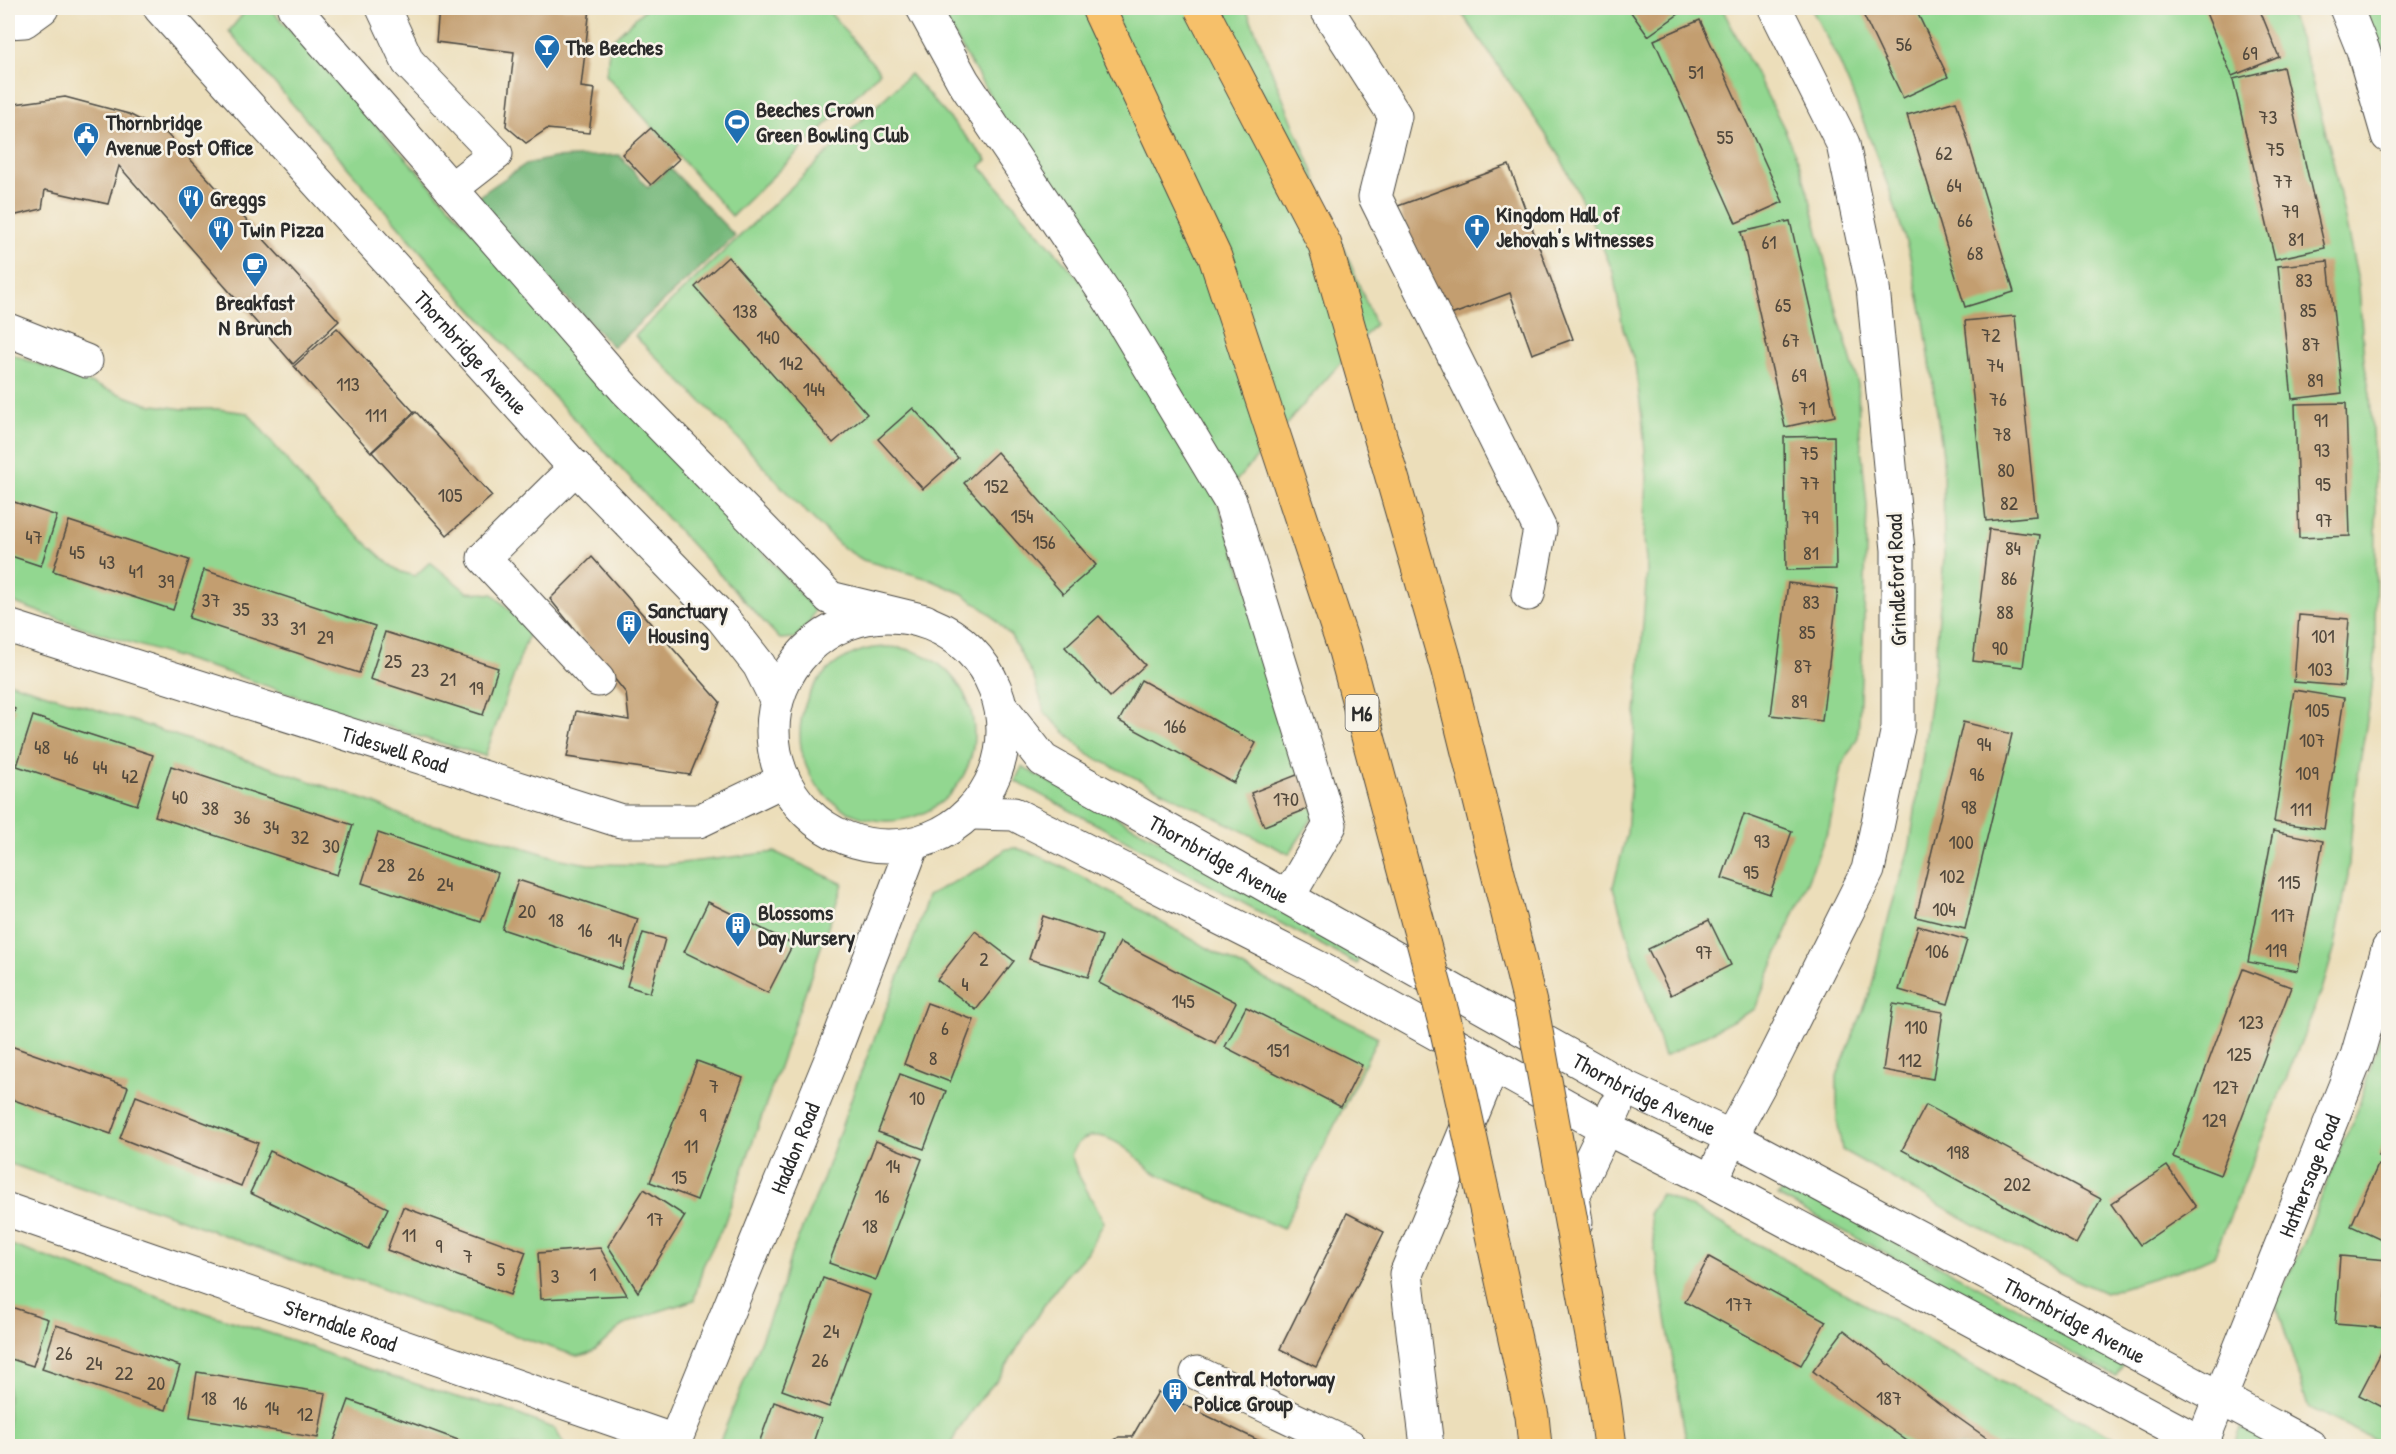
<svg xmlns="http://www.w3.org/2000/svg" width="2396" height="1454" font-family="'Patrick Hand',sans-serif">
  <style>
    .green { fill: #92d790; stroke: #5e815e; stroke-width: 1.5 }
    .forest { fill: #75b87a; stroke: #507252; stroke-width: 1.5 }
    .building { fill: #c39e6f }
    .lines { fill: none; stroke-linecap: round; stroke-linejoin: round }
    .minor-casing { stroke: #484640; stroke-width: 35 }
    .minor { stroke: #fff; stroke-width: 33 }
    .highway-bridge-casing { stroke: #484640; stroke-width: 35; stroke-linecap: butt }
    .highway-bridge { stroke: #f6c06b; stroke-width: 33 }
    .labels { text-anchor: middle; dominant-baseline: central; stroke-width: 5; stroke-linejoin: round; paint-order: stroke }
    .number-label { font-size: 20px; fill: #51483c }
    .shield { fill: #f7f3e8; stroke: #686764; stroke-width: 1.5 }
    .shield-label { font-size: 21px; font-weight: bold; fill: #2b2b2b }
    .poi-label { font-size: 22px; font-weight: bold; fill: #2b2b2b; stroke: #f7f3e8; text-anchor: start }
    .street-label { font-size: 22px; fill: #2b2b2b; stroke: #f7f3e8 }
  </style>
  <rect width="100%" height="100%" fill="#f7f3e8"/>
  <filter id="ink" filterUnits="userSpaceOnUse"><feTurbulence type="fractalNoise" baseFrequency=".0167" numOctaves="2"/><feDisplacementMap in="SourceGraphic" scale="12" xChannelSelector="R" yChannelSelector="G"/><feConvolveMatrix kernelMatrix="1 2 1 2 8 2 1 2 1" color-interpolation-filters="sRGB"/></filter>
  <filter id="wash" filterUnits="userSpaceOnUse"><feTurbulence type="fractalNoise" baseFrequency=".008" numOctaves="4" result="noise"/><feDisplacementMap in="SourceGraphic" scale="24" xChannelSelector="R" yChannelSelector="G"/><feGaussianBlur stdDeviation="1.35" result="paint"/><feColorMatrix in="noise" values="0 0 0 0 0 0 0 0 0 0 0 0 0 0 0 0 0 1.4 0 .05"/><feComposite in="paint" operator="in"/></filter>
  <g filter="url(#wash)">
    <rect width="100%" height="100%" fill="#ecdeba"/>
    <g class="green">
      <path d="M248,8H270L815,610L809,623L795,638L780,639L454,290L229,31Z"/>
      <path d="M646,8H826L880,72L732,216L606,75L610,42Z"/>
      <path d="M938,8H1246L1375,324L1228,490L1187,429Z"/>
      <path d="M1458,8H1722L1785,130L1799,163L1811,203L1838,315L1858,384L1859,425L1867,505L1864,622L1858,737L1841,767L1829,828L1755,1009L1664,1057L1613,887L1627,833L1647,571L1644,539L1647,478L1643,426L1635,364L1623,328L1613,272L1588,213L1556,149Z"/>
      <path d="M1811,8H2288L2305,55L2331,152L2359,286L2364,360L2370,394L2376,503L2375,657L2371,696L2354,799L2348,875L2335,946L2322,990L2214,1256L2194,1265L2105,1293L2059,1272L1842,1150L1837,1119V1076L1870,993L1890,912L1910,846L1934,676L1944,557L1943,455L1924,320L1909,252L1891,194L1852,92L1838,59Z"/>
      <path d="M2365,8H2388V78Z"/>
      <path d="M910,74L987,160L980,166L1082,282L1213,490L1323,802L1289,854L1089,755L1045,713L1034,678L1011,636L989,613L963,594L929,579L863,560L842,547L790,496L737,437L635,336Z"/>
      <path d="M8,353L147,404L183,409H217L248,413L320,501L389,564L401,572L415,576L430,562L467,592L493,594L530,630L485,756C442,743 397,731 354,716C312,702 271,687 229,673C155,650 80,629 8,600Z"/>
      <circle cx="887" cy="734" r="87"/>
      <path d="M8,682L136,722L374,803L414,821L479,834L561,859L588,864L665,865L775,852L843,884L724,1224L703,1266L694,1300C671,1308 644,1314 623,1326C607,1336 597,1355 577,1356L429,1307L364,1282L327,1273L290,1260L157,1210L97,1193L8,1163Z"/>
      <path d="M1022,767L1361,948L1357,964L1015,781Z"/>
      <path d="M1016,848C1065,863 1118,898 1163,923C1233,963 1305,1001 1378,1037L1283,1229L1151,1171C1131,1150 1089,1113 1071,1155L1078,1174L1104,1222L1087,1253L1064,1278L1040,1311L1001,1375L977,1403L958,1430L950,1446H718L782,1287L791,1254L821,1185L856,1085L916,933L928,895L983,867L1006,849Z"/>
      <path d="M2388,1010V1446H2387L2308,1407L2276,1302L2304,1243L2341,1146L2356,1115Z"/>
      <path d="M1787,1185L2124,1364L2116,1377L1778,1196Z"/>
      <path d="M1661,1194L1697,1210L2007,1385L2096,1427L2128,1446H1687L1649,1214Z"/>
      <path d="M8,1244L206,1313L300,1343L348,1362L456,1397L504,1409L555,1429L565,1446H8Z"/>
      <path d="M2241,1427L2279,1446H2246L2236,1441Z"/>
    </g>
    <path class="forest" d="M619,155L648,188L670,168L735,236L613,347L473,200L526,164L553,158Z"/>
    <g id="blocks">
      <g class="building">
        <path d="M439,8H590L581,87L595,89L589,133L547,129L526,143L506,126L514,52L436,42Z"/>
        <path d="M1628,8H1687L1648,36Z"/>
        <path d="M1860,8H1915L1948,77L1903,98Z"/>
        <path d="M2204,8H2259L2279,57L2232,76Z"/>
        <path d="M1700,20L1783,202L1736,223L1654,40Z"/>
        <path d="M2283,67L2325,248L2275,259L2233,79Z"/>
        <path d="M65,97L129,114L167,134L339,321L293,364L119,166L108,204L45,190L42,209L8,217V188L13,187L10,164H8V105Z"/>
        <path d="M1956,101L2014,292L1965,307L1907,115Z"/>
        <path d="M651,128L679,159L651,185L622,154Z"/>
        <path d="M1509,165L1573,339L1532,354L1510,293L1440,319L1398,206Z"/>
        <path d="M1790,221L1835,416L1785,427L1741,232Z"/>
        <path d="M728,257L867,414L833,443L695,287Z"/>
        <path d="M2328,261L2342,393L2292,399L2278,266Z"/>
        <path d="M2015,316L2036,516L1986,521L1965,321Z"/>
        <path d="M337,328L414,412L371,452L294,366Z"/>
        <path d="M2346,403L2350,536L2299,538L2295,404Z"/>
        <path d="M913,408L958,458L923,489L878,439Z"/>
        <path d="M416,412L492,496L447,535L372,452Z"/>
        <path d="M1834,436L1836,569L1786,570L1784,437Z"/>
        <path d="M997,452L1096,565L1063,594L964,483Z"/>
        <path d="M8,500L57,516L41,566L8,555Z"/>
        <path d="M69,521L189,560L173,610L53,571Z"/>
        <path d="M1989,529L2040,535L2023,667L1973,661Z"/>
        <path d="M592,557L720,702L690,775L567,757L576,711L629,720L626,693L550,599Z"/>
        <path d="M204,570L375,626L359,673L189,618Z"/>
        <path d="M1788,583L1838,589L1822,721L1771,715Z"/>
        <path d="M2299,615L2349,619L2344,686L2294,682Z"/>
        <path d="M1099,616L1145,665L1110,697L1065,647Z"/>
        <path d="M385,632L498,668L483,715L370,679Z"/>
        <path d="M1141,680L1256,743L1234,783L1119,721Z"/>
        <path d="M2294,690L2344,698L2324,829L2274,822Z"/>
        <path d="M8,706L15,709L8,731Z"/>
        <path d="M33,716L153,755L137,805L17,766Z"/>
        <path d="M1963,722L2012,734L1965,929L1916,917Z"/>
        <path d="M171,766L353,825L337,875L155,816Z"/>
        <path d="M1307,771L1320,804L1264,826L1251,793Z"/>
        <path d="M1744,814L1792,831L1770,894L1722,878Z"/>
        <path d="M2273,831L2323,841L2298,971L2248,962Z"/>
        <path d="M378,833L498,873L481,922L362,883Z"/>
        <path d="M518,880L638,919L622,969L502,929Z"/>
        <path d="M708,902L793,944L768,993L684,952Z"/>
        <path d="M1043,916L1102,936L1088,977L1029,959Z"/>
        <path d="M1709,920L1731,965L1671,995L1648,949Z"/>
        <path d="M1918,926L1967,940L1948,1004L1899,990Z"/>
        <path d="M975,931L1014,961L976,1010L937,980Z"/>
        <path d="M643,933L665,939L650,993L627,986Z"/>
        <path d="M1120,942L1236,1002L1215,1043L1099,983Z"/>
        <path d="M2243,969L2291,987L2220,1175L2173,1157Z"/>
        <path d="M927,1003L974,1020L950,1082L904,1064Z"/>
        <path d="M1893,1004L1943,1012L1933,1079L1883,1070Z"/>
        <path d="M1246,1007L1362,1065L1341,1107L1225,1047Z"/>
        <path d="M8,1045L128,1087L111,1134L8,1098Z"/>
        <path d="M697,1061L743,1078L697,1200L650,1182Z"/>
        <path d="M900,1074L946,1091L924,1149L878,1132Z"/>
        <path d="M136,1096L258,1143L241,1186L120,1138Z"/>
        <path d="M1926,1105L2101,1199L2076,1244L1902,1150Z"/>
        <path d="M2388,1127V1159L2379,1156Z"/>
        <path d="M876,1141L922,1159L876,1280L829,1263Z"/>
        <path d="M270,1151L388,1208L368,1249L250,1193Z"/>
        <path d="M2378,1165L2388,1170V1243L2351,1226Z"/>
        <path d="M2167,1166L2196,1207L2140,1245L2111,1204Z"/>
        <path d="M644,1189L685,1216L638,1292L608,1246Z"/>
        <path d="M403,1207L526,1252L510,1295L387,1250Z"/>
        <path d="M1347,1213L1384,1232L1316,1367L1280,1349Z"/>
        <path d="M600,1248L627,1295L541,1299L538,1253Z"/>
        <path d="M2340,1256L2388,1260L2385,1328L2335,1324Z"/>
        <path d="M1709,1257L1826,1321L1801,1365L1685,1302Z"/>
        <path d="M823,1278L870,1295L829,1407L782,1390Z"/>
        <path d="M8,1306L48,1319L33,1366L8,1358Z"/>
        <path d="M56,1325L180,1366L166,1410L42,1369Z"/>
        <path d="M1844,1330L1950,1412L1998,1446H1914L1860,1407L1813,1371Z"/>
        <path d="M2383,1349L2388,1352V1410L2359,1395Z"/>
        <path d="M197,1372L326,1393L318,1438L190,1417Z"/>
        <path d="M1158,1392L1270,1446H1106L1119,1437H1132Z"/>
        <path d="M349,1400L472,1445L471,1446H342L333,1444Z"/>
        <path d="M774,1402L821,1419L812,1446H758Z"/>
      </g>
    </g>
  </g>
  <g filter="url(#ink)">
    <use href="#blocks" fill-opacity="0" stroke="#484640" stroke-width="1.5"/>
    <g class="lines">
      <g class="minor-casing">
        <g id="minor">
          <path id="s1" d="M160,8L569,461L723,619L759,665L776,699"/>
          <path d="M294,8L625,389L830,598L925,621"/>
          <path d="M383,8L408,62L496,154L451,189"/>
          <path d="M923,8L963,81L1111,302L1230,501L1330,825L1288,897"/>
          <path d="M1326,8L1395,116L1375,197L1540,529L1528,594"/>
          <path d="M2346,8L2363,50L2388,136"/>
          <path d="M8,22L24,21L42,8"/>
          <path d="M8,330L86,361"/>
          <path d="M576,467L484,558L598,680"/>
          <circle cx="888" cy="731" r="115"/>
          <path id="s2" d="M8,626L621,821H699L782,781"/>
          <path id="s3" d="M1003,709L1043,760L1625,1087L1731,1137L2310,1446"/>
          <path d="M973,813L1014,814L1319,968L1606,1128L1712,1181L2207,1446"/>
          <path d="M1712,1181L1731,1137L1775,1056L1868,870L1898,728V550L1873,287L1843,144L1775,8"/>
          <path id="s4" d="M8,1210L675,1441"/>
          <path d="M1576,1222L1572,1198L1616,1107"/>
          <path d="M1197,1373L1350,1446"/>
          <path id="s5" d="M2202,1443L2357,1056L2388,949"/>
          <path id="s6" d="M673,1446L838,1042L912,847"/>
          <path d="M1427,1446L1406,1274L1493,1065"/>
        </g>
      </g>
      <use href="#minor" class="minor"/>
      <g class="highway-bridge-casing">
        <g id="highway-bridge">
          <path d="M1098,8L1215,257L1345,651L1446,1027L1532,1416L1535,1446"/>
          <path d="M1201,8L1325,245L1448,671L1533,1015L1604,1401L1610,1446"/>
        </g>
      </g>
      <use href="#highway-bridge" class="highway-bridge"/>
    </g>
  </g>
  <defs>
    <g id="bar-pin" transform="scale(1.35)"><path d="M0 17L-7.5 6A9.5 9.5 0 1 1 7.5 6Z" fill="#1f6fb2" stroke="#f7f3e8"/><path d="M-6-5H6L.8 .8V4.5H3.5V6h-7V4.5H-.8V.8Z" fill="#fff"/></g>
    <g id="stadium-pin" transform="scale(1.35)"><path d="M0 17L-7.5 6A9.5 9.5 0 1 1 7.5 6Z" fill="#1f6fb2" stroke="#f7f3e8"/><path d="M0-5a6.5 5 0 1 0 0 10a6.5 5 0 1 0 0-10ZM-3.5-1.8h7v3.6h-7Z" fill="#fff"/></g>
    <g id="civic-pin" transform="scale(1.35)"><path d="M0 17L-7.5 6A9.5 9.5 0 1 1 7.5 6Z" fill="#1f6fb2" stroke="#f7f3e8"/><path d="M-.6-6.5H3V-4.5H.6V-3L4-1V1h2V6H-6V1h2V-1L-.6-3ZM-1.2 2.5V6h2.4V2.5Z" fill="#fff"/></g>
    <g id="restaurant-pin" transform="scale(1.35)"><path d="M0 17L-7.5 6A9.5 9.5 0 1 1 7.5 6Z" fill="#1f6fb2" stroke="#f7f3e8"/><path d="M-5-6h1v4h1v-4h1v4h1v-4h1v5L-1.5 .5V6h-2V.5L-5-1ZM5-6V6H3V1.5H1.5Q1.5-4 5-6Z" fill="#fff"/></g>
    <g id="church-pin" transform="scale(1.35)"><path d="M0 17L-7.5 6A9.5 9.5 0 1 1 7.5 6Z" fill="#1f6fb2" stroke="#f7f3e8"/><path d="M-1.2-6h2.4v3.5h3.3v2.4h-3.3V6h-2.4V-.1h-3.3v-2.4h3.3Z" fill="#fff"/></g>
    <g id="cafe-pin" transform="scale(1.35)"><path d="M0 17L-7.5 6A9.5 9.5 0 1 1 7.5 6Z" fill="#1f6fb2" stroke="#f7f3e8"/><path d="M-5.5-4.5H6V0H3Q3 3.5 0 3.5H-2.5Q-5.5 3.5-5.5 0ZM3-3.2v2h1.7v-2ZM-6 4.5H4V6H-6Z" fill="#fff"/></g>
    <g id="building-pin" transform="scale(1.35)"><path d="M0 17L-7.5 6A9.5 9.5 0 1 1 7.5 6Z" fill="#1f6fb2" stroke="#f7f3e8"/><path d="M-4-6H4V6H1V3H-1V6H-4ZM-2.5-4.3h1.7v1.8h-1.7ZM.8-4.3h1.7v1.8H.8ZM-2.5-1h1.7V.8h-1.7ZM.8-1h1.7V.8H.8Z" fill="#fff"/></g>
  </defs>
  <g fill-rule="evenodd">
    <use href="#bar-pin" x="547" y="47"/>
    <use href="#stadium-pin" x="737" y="122"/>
    <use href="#civic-pin" x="86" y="135"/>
    <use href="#restaurant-pin" x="191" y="198"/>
    <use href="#church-pin" x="1477" y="227"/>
    <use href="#restaurant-pin" x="221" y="229"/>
    <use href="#cafe-pin" x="255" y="265"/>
    <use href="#building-pin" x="629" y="623"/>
    <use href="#building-pin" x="738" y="925"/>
    <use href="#building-pin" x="1175" y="1391"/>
  </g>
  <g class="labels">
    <g class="number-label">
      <text x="1904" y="43">56</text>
      <text x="2250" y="52">69</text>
      <text x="1696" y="71">51</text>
      <text x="2268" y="116">73</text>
      <text x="1725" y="136">55</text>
      <text x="2275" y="148">75</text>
      <text x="1944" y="152">62</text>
      <text x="2283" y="180">77</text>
      <text x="1954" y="184">64</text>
      <text x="2290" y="210">79</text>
      <text x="1965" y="219">66</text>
      <text x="2296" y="238">81</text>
      <text x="1769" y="241">61</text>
      <text x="1975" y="252">68</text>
      <text x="2304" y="279">83</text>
      <text x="1783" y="304">65</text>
      <text x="2308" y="309">85</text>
      <text x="745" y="310">138</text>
      <text x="1991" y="334">72</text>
      <text x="768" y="336">140</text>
      <text x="1791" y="339">67</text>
      <text x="2311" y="343">87</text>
      <text x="791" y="362">142</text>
      <text x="1995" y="364">74</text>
      <text x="1799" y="374">69</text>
      <text x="2315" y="379">89</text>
      <text x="348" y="383">113</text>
      <text x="814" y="388">144</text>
      <text x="1998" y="398">76</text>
      <text x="1807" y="407">71</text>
      <text x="376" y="414">111</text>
      <text x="2321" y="419">91</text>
      <text x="2002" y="433">78</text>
      <text x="2322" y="449">93</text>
      <text x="1809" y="452">75</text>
      <text x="2006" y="469">80</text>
      <text x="1810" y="482">77</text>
      <text x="2323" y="483">95</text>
      <text x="996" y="485">152</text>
      <text x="450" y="494">105</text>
      <text x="2009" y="502">82</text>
      <text x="1022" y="515">154</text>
      <text x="1810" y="516">79</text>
      <text x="2324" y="519">97</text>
      <text x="34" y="536">47</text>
      <text x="1044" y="541">156</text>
      <text x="2013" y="547">84</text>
      <text x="77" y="551">45</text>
      <text x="1811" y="552">81</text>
      <text x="107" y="561">43</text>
      <text x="136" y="570">41</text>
      <text x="2009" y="577">86</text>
      <text x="166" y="580">39</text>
      <text x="211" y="599">37</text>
      <text x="1811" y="601">83</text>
      <text x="241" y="608">35</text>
      <text x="2005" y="611">88</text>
      <text x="270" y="618">33</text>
      <text x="298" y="627">31</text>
      <text x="1807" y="631">85</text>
      <text x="2323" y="635">101</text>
      <text x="325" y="636">29</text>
      <text x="2000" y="647">90</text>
      <text x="393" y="660">25</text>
      <text x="1803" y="665">87</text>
      <text x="2320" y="668">103</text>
      <text x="420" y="669">23</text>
      <text x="448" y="678">21</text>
      <text x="476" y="687">19</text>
      <text x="1799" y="700">89</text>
      <text x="2317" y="709">105</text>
      <text x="1175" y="725">166</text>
      <text x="2312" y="739">107</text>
      <text x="1984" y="743">94</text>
      <text x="42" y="746">48</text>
      <text x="71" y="756">46</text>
      <text x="100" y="766">44</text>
      <text x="2307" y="772">109</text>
      <text x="1977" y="773">96</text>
      <text x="130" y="775">42</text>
      <text x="180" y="796">40</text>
      <text x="1286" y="798">170</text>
      <text x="1969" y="806">98</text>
      <text x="210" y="807">38</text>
      <text x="2301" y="808">111</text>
      <text x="242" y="816">36</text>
      <text x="271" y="826">34</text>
      <text x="300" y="836">32</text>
      <text x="1762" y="840">93</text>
      <text x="1961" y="841">100</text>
      <text x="331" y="845">30</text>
      <text x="386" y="864">28</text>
      <text x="1751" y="871">95</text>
      <text x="416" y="873">26</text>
      <text x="1952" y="875">102</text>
      <text x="2289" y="881">115</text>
      <text x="445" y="883">24</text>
      <text x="1944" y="908">104</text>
      <text x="527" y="910">20</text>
      <text x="2283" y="914">117</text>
      <text x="556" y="919">18</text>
      <text x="585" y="929">16</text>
      <text x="615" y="939">14</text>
      <text x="2276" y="949">119</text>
      <text x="1937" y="950">106</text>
      <text x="1704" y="951">97</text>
      <text x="984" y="958">2</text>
      <text x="965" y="983">4</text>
      <text x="1183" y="1000">145</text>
      <text x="2251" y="1021">123</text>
      <text x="1916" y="1026">110</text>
      <text x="945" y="1027">6</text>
      <text x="1278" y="1049">151</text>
      <text x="2239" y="1053">125</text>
      <text x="933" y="1057">8</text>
      <text x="1910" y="1059">112</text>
      <text x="714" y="1085">7</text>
      <text x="2226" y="1086">127</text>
      <text x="917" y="1097">10</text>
      <text x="703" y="1114">9</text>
      <text x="2214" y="1119">129</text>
      <text x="691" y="1145">11</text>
      <text x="1958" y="1151">198</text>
      <text x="893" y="1165">14</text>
      <text x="679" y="1176">15</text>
      <text x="2017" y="1183">202</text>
      <text x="882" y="1195">16</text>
      <text x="655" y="1218">17</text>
      <text x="870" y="1225">18</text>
      <text x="409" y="1234">11</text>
      <text x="439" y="1245">9</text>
      <text x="468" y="1255">7</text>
      <text x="501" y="1268">5</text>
      <text x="593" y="1273">1</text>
      <text x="555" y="1275">3</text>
      <text x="1739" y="1303">177</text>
      <text x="831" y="1330">24</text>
      <text x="64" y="1352">26</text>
      <text x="820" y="1359">26</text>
      <text x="94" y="1362">24</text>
      <text x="124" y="1372">22</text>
      <text x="156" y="1382">20</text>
      <text x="209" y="1397">18</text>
      <text x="1889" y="1397">187</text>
      <text x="240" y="1402">16</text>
      <text x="272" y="1407">14</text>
      <text x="305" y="1413">12</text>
    </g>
    <rect class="shield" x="1345.5" y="695" width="33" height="36" rx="4.5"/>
    <g class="shield-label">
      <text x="1362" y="713">M6</text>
    </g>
    <g class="poi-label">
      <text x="566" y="47">The Beeches</text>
      <text x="756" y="109">Beeches Crown<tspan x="756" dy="25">Green Bowling Club</tspan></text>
      <text x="106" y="122">Thornbridge<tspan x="106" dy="25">Avenue Post Office</tspan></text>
      <text x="210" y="198">Greggs</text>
      <text x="1496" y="214">Kingdom Hall of<tspan x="1496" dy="25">Jehovah's Witnesses</tspan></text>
      <text x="240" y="229">Twin Pizza</text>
      <text x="255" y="302" text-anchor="middle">Breakfast<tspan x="255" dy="25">N Brunch</tspan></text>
      <text x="648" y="610">Sanctuary<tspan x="648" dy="25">Housing</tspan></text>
      <text x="758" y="912">Blossoms<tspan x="758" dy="25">Day Nursery</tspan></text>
      <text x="1194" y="1378">Central Motorway<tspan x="1194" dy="25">Police Group</tspan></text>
    </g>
    <g class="street-label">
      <text stroke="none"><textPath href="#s1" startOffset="464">Thornbridge Avenue</textPath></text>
      <text transform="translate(1896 580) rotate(-92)">Grindleford Road</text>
      <text stroke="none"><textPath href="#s2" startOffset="406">Tideswell Road</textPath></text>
      <text stroke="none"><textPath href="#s3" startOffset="267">Thornbridge Avenue</textPath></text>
      <text stroke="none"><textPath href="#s3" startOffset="753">Thornbridge Avenue</textPath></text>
      <text stroke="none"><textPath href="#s6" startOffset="322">Haddon Road</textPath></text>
      <text stroke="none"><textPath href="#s5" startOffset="288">Hathersage Road</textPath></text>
      <text stroke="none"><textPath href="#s3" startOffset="1239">Thornbridge Avenue</textPath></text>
      <text stroke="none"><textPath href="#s4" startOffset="352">Sterndale Road</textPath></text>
    </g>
  </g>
  <rect width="2396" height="1454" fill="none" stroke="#f7f3e8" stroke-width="30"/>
</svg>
